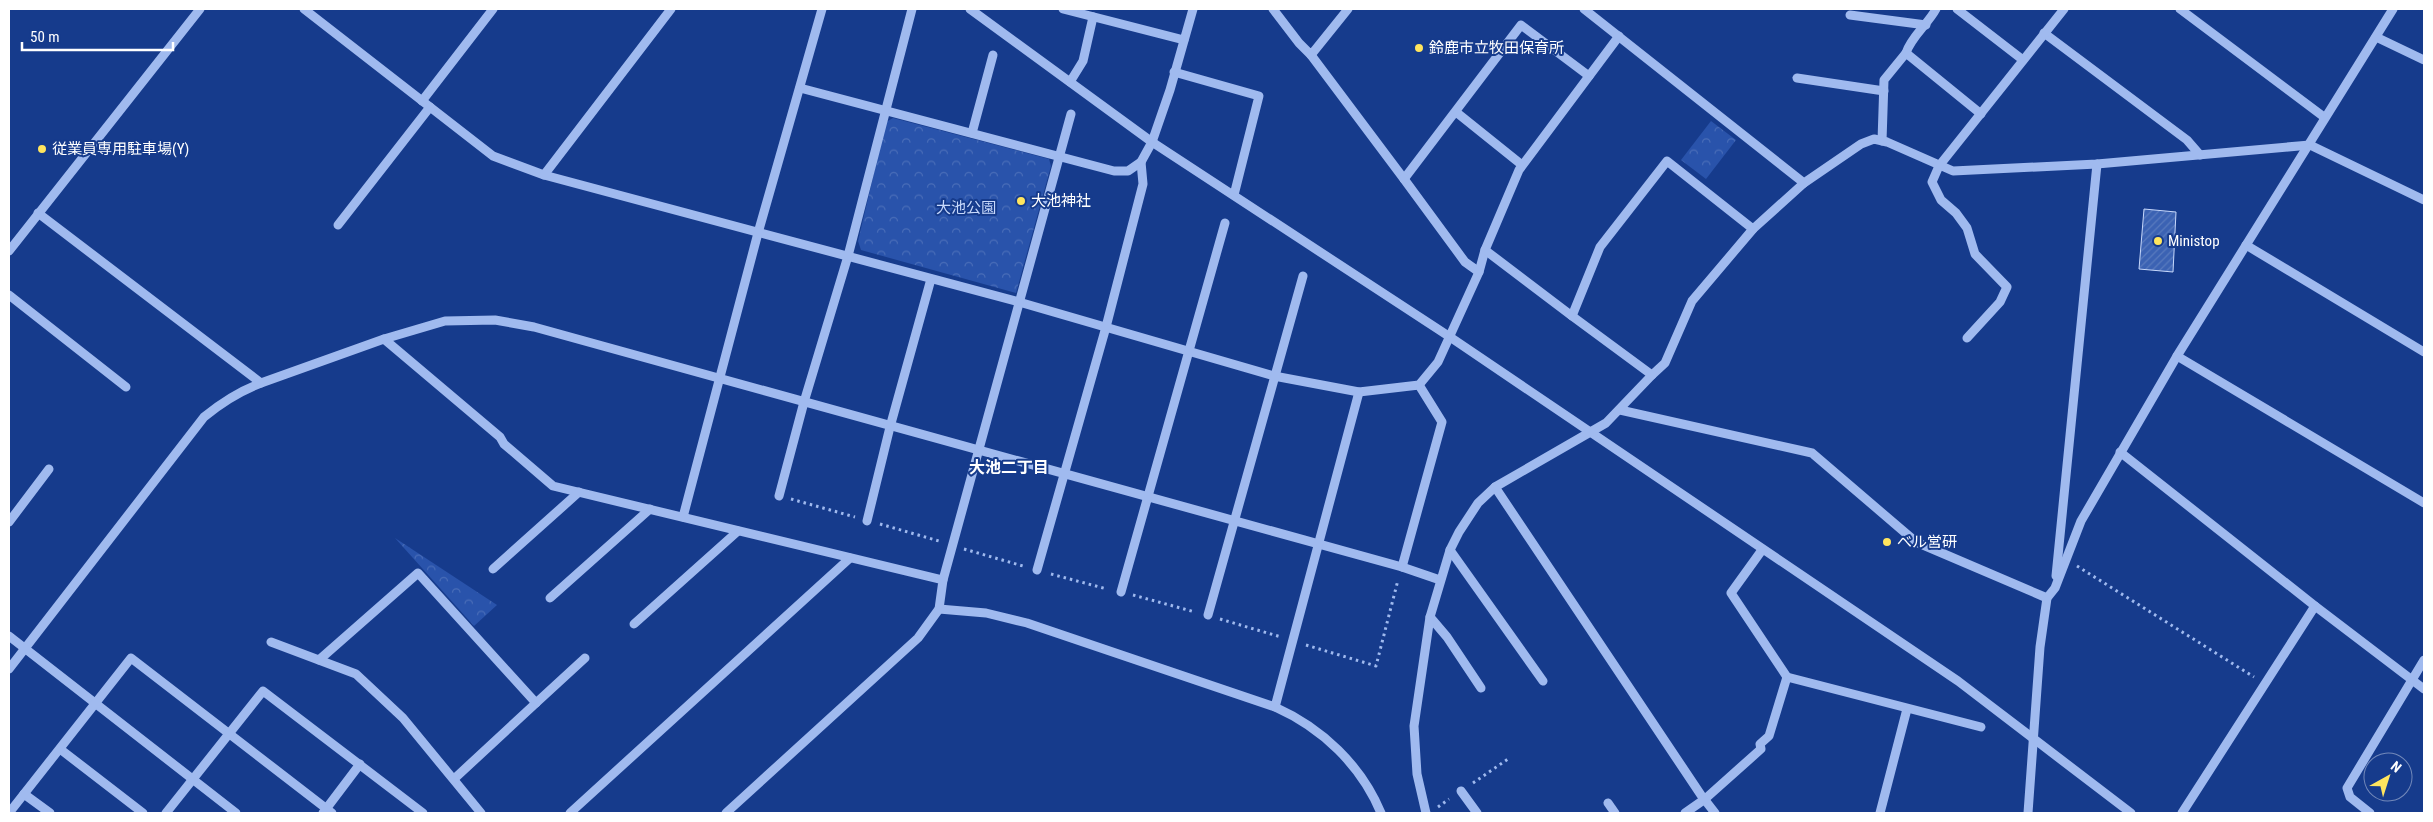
<svg xmlns="http://www.w3.org/2000/svg" width="2433" height="822" font-family="'Roboto Condensed','Noto Sans JP',sans-serif">
  <style>
    .park { fill: url(#park-crowns) }
    .building { fill: url(#building-hatch); stroke: #c7d8fb }
    .lines { fill: none; stroke-linecap: round; stroke-linejoin: round }
    .path { stroke: #a0baef; stroke-width: 3; stroke-dasharray: 2.5 4; stroke-linecap: butt }
    .minor { stroke: #a0baef; stroke-width: 9 }
    .poi-dot { fill: #ffe55e; stroke: #163b8c; stroke-width: 2 }
    .labels { text-anchor: middle; dominant-baseline: central; stroke-width: 4; stroke-linejoin: round; paint-order: stroke }
    .poi-label { font-size: 15px; fill: #fff; stroke: #163b8c; text-anchor: start }
    .park-label { font-size: 15px; fill: #c7d8fb; stroke: #163b8c }
    .neighbourhood-label { font-size: 16px; font-weight: bold; fill: #fff; stroke: #163b8c }
  </style>
  <defs>
    <pattern id="park-crowns" width="20" height="18" patternUnits="userSpaceOnUse" patternTransform="scale(1.25)"><rect width="20" height="18" fill="#2953ab"/><path d="M2 6a3 3 0 1 1 6 0M12 15a3 3 0 1 1 6 0" fill="none" stroke="#496db8"/></pattern>
    <pattern id="building-hatch" width="6" height="6" patternUnits="userSpaceOnUse" patternTransform="scale(1.25)"><rect width="6" height="6" fill="#3b62b3"/><path d="M-1 1l2-2M0 6l6-6M5 7l2-2" fill="none" stroke="#587abe"/></pattern>
  </defs>
  <rect width="100%" height="100%" fill="#163b8c"/>
  <g class="park">
    <path d="M893,118L1049,159L1051,166L1016,293L861,250L858,241L886,122Z"/>
    <path d="M1711,121L1736,140L1706,179L1681,160Z"/>
    <path d="M395,538L497,605L474,626Z"/>
  </g>
  <path class="building" d="M2144,209L2176,212L2173,272L2139,269Z"/>
  <g class="lines">
    <g class="path">
      <path d="M791,499L855,517"/>
      <path d="M880,524L939,541"/>
      <path d="M964,549L1023,566"/>
      <path d="M2077,566L2254,677"/>
      <path d="M1051,574L1107,589"/>
      <path d="M1133,595L1195,612"/>
      <path d="M1220,619L1281,637"/>
      <path d="M1306,645L1376,666L1398,580"/>
      <path d="M1473,783L1508,759"/>
      <path d="M1438,807L1449,799"/>
    </g>
    <g class="minor">
      <path d="M304,9L493,156L544,175L1019,302L1274,376L1359,392L1419,385L1438,362L1479,272L1485,250L1519,170L1619,36"/>
      <path d="M970,9L1152,142L1450,337L1958,681L2131,813"/>
      <path d="M1063,9L1184,40"/>
      <path d="M1273,9L1299,43L1311,55L1348,9"/>
      <path d="M1584,9L1804,183L1861,144L1874,139L1887,142L1953,171L2097,164L2310,145L2424,200"/>
      <path d="M1957,9L2023,60"/>
      <path d="M2180,9L2324,117"/>
      <path d="M1850,15L1926,25"/>
      <path d="M2044,33L2187,140L2200,155"/>
      <path d="M2376,37L2424,60"/>
      <path d="M1906,53C1911,37 1928,24 1936,9"/>
      <path d="M1311,55L1404,179L1521,25L1589,76"/>
      <path d="M1174,72L1259,96L1234,195"/>
      <path d="M1797,78L1884,91"/>
      <path d="M1070,82L1083,61L1093,17"/>
      <path d="M800,88L1114,171H1128L1141,162L1152,142L1170,90L1193,9"/>
      <path d="M422,101L493,9"/>
      <path d="M1456,112L1522,165"/>
      <path d="M972,133L993,55"/>
      <path d="M1882,141L1884,80L1906,53L1981,114"/>
      <path d="M544,175L671,9"/>
      <path d="M1404,179L1465,262L1479,272"/>
      <path d="M38,213L261,383"/>
      <path d="M338,225L430,107"/>
      <path d="M2246,245L2424,352"/>
      <path d="M1485,250L1572,316L1600,247L1667,161L1753,229L1804,183"/>
      <path d="M9,251L200,9"/>
      <path d="M9,295L126,387"/>
      <path d="M1967,338L2000,302L2007,287L1975,254L1967,228L1956,213L1941,200L1932,182L1939,166L2064,9"/>
      <path d="M384,339L500,437L504,444L553,486L943,580L939,609L918,638L726,813"/>
      <path d="M2177,356L2424,503"/>
      <path d="M1652,375L1665,363L1692,301L1753,229"/>
      <path d="M1620,410L1812,453L1916,542L2047,598"/>
      <path d="M2120,452L2315,606L2424,689"/>
      <path d="M1495,487L1701,795L1715,813"/>
      <path d="M779,496L804,402L848,256L912,9"/>
      <path d="M683,517L758,233L822,9"/>
      <path d="M867,521L890,427L931,279"/>
      <path d="M9,522L49,469"/>
      <path d="M1450,550L1543,681"/>
      <path d="M1402,567L1442,422L1419,385"/>
      <path d="M493,569L579,492"/>
      <path d="M1037,570L1106,327L1143,184L1141,162"/>
      <path d="M2056,576L2097,164"/>
      <path d="M943,580L1071,114"/>
      <path d="M1121,592L1225,223"/>
      <path d="M550,598L650,509"/>
      <path d="M939,609L986,613L1027,623L1275,707C1322,728 1361,765 1381,813"/>
      <path d="M1208,615L1303,276"/>
      <path d="M1430,617L1447,637L1481,688"/>
      <path d="M634,624L738,531"/>
      <path d="M9,636L236,813"/>
      <path d="M271,642L356,674L403,718L481,813"/>
      <path d="M319,660L418,573L536,703L454,779"/>
      <path d="M9,669L204,417C222,402 240,391 261,383L384,339L445,321L495,320L534,327L1402,567L1440,580"/>
      <path d="M1787,677L1981,727"/>
      <path d="M536,703L585,658"/>
      <path d="M1275,707L1359,392"/>
      <path d="M60,749L143,813"/>
      <path d="M1461,791L1477,813"/>
      <path d="M24,794L50,813"/>
      <path d="M1608,803L1615,813"/>
      <path d="M9,813L131,658L332,813"/>
      <path d="M166,813L263,691L423,813"/>
      <path d="M323,813L360,764"/>
      <path d="M570,813L850,558"/>
      <path d="M1426,813L1417,774L1414,726L1430,617L1450,550L1459,532L1478,503L1495,487L1606,423L1652,375L1572,316"/>
      <path d="M1685,813L1705,799L1761,749L1760,744L1769,736L1787,677L1731,593L1762,550"/>
      <path d="M1880,813L1907,709"/>
      <path d="M2028,813L2040,647L2047,598L2055,588L2081,521L2177,356L2393,9"/>
      <path d="M2182,813L2315,606"/>
      <path d="M2370,813L2350,797L2347,788L2424,660"/>
    </g>
  </g>
  <g class="poi-dot">
    <circle cx="1419" cy="48" r="5"/>
    <circle cx="42" cy="149" r="5"/>
    <circle cx="1021" cy="201" r="5"/>
    <circle cx="2158" cy="241" r="5"/>
    <circle cx="1887" cy="542" r="5"/>
  </g>
  <g class="labels">
    <g class="poi-label">
      <text x="1429" y="48">鈴鹿市立牧田保育所</text>
      <text x="52" y="149">従業員専用駐車場(Y)</text>
      <text x="1031" y="201">大池神社</text>
      <text x="2168" y="241">Ministop</text>
      <text x="1897" y="542">べル営研</text>
    </g>
    <g class="park-label">
      <text x="966" y="208">大池公園</text>
    </g>
    <g class="neighbourhood-label">
      <text x="1009" y="467">大池二丁目</text>
    </g>
  </g>
  <rect width="2433" height="822" fill="none" stroke="#ffffff" stroke-width="20"/>
  <g transform="translate(2388 777) rotate(39)"><circle r="24" fill="#163b8c" stroke="#7389ba"/>
  <path d="M0-4L9 19L0 12L-9 19Z" fill="#ffe55e"/>
  <text y="-8" font-size="14" font-weight="bold" text-anchor="middle" fill="#ffffff">N</text>
  </g>
  <path d="M22 42v8h151v-8" fill="none" stroke="#ffffff" stroke-width="2.5"/>
  <text x="30" y="42" font-size="15" fill="#ffffff" stroke="#163b8c" stroke-width="4" paint-order="stroke">50 m</text>
</svg>
